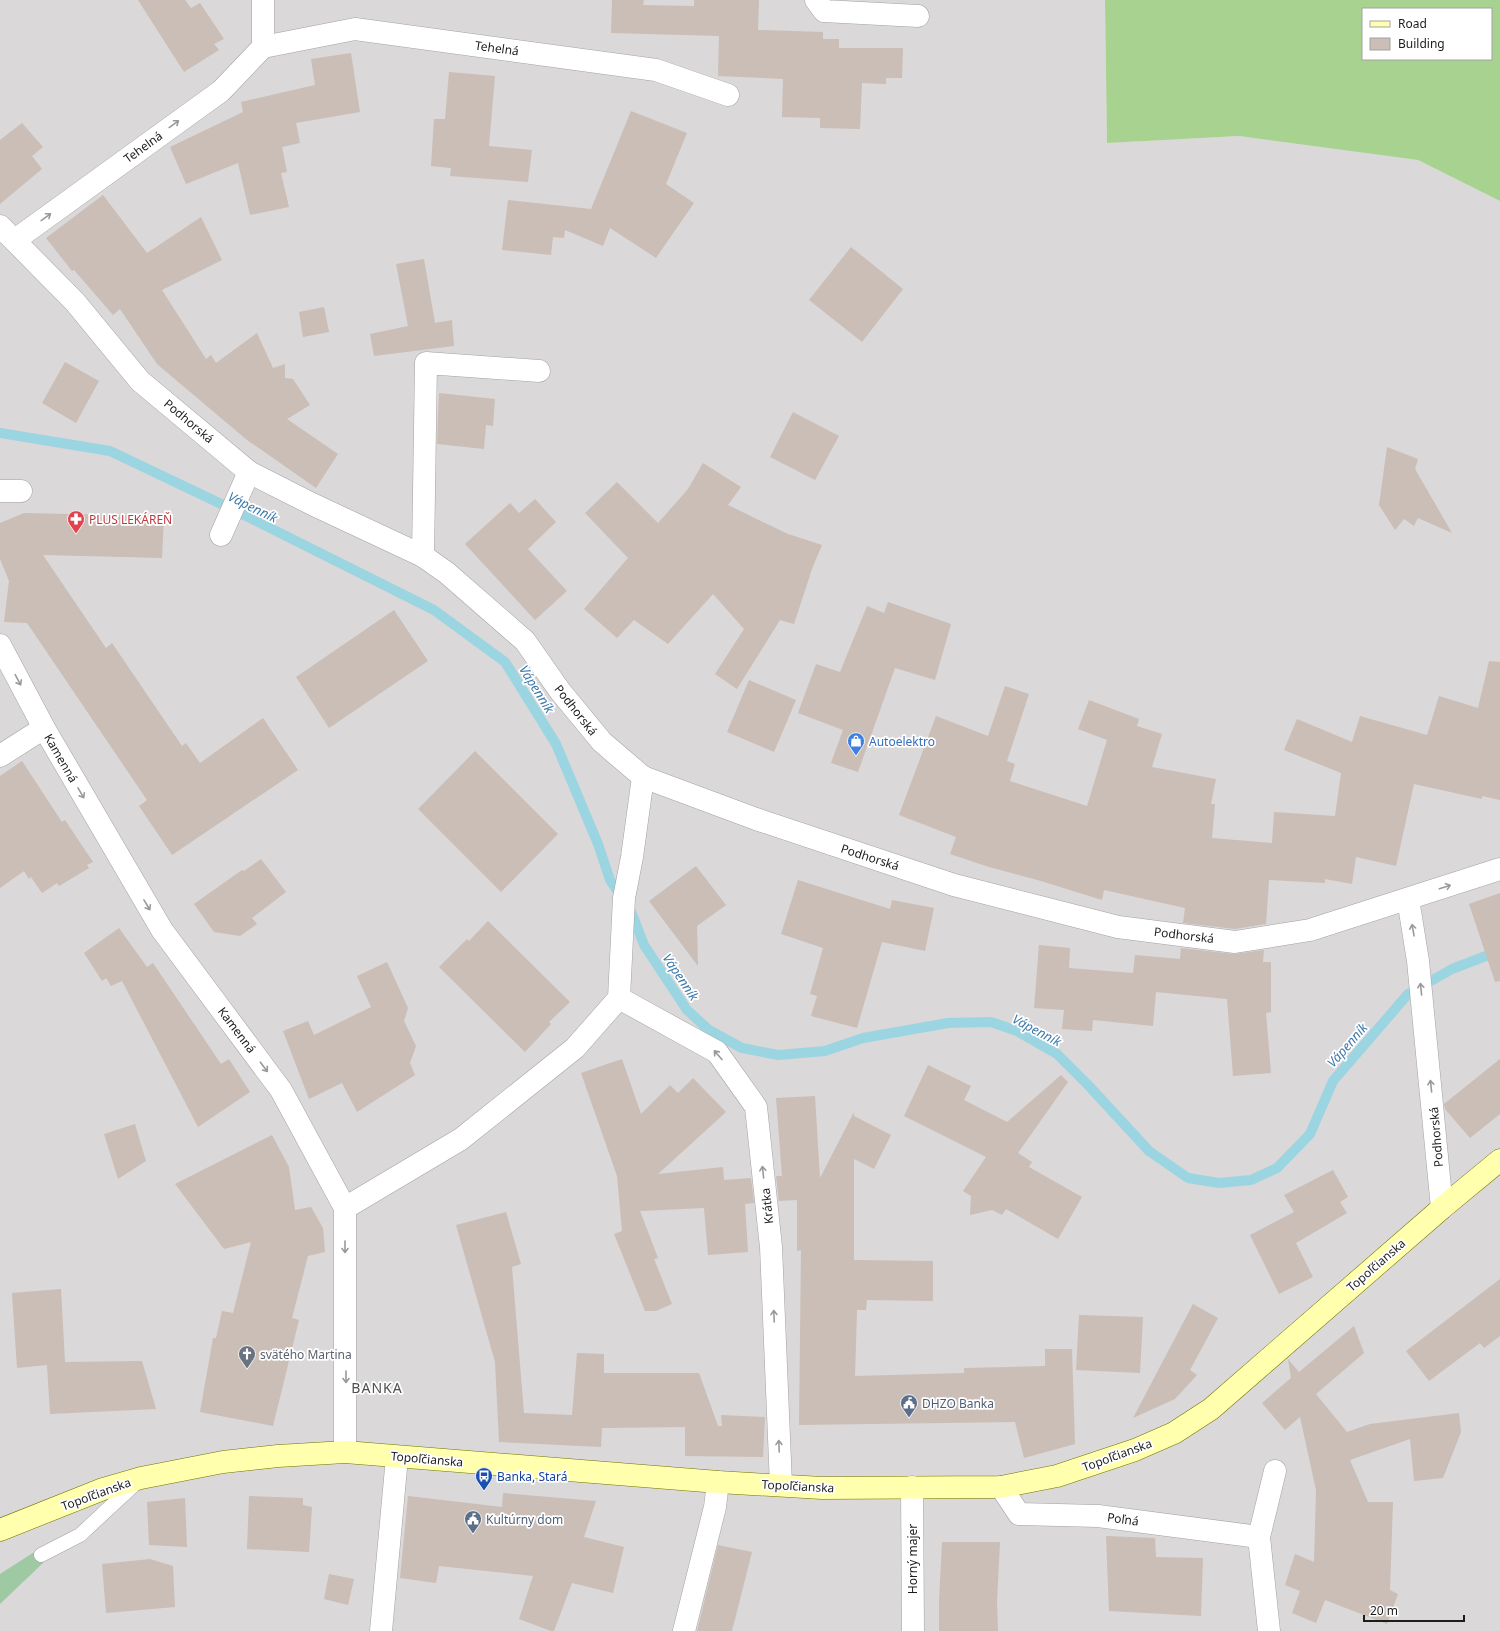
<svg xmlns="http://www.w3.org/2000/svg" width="1500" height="1631" font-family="'Noto Sans',sans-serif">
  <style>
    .residential { fill: #dad8d8 }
    .forest { fill: #a7d290; fill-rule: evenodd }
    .cemetery { fill: #9fc9a3 }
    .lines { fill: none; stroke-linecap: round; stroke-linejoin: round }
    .stream { stroke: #9bd5e1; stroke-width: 10 }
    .building { fill: #cabeb6 }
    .lane-casing { stroke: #a3a3a3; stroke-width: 15 }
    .street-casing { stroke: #a3a3a3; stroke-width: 23 }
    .secondary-casing { stroke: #6f7500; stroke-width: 23 }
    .lane { stroke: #fff; stroke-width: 14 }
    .street { stroke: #fff; stroke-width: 22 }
    .secondary { stroke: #ffffad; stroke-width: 22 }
    .oneway { stroke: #999 }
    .labels { text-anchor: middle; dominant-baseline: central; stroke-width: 3.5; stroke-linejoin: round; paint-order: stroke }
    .street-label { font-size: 12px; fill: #1c1c1c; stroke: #fff }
    .health-label { font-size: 12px; fill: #be3a42; stroke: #fff; text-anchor: start }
    .shop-label { font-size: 12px; fill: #366cbe; stroke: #fff; text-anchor: start }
    .worship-label { font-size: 12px; fill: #5b616d; stroke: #fff; text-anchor: start }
    .service-label { font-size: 12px; fill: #4e5e75; stroke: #fff; text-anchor: start }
    .transit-label { font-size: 12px; fill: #164399; stroke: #fff; text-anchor: start }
    .water-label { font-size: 13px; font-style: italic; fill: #3e7aab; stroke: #fff }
    .quarter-label { font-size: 14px; letter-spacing: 1px; fill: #4f4f4f; stroke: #fff }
  </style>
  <rect width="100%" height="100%" fill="#eee9e0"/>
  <path class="residential" d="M0,0H1105L1107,143L1239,136L1418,160L1500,201V1631H0Z"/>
  <path class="forest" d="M1105,0H1500V201L1418,160L1239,136L1107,143ZM1363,9H1491V59H1363Z"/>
  <path class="cemetery" d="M39,1549L43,1563L0,1604V1574Z"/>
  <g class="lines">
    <path class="stream" d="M0,433L110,451L238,512L434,610L505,662L556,744L598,844L610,880L631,911L644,945L687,1010L709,1030L742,1048L778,1055L825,1051L863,1038L948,1023L991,1022L1017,1031L1057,1054L1089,1086L1149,1151L1188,1178L1219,1183L1251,1180L1277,1168L1310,1134L1333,1081L1408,994L1452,969L1491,954L1500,952"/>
  </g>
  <g class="building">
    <path d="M138,0H185L191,8L200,3L224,39L214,44L219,50L184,72Z"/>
    <path d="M612,0H644L643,5L694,6V0H759L758,30L823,32V39H839V48H903L902,78H886V84L862,83L860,129L820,128V118L782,117L783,79L718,76L719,36L611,33Z"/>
    <path d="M351,53L360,112L296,123L300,143L282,147L287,172L281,173L289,207L250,215L238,163L186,184L170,147L243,112L241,102L315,85L311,59Z"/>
    <path d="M449,72L495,76L489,146L532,150L528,182L450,176L451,168L431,166L434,119H445Z"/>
    <path d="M631,111L687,133L666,184L694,203L656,258L610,228L603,246L565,230L564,238L553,237L551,255L502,250L508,200L591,209Z"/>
    <path d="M22,123L43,147L32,156L42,169L0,204V140Z"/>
    <path d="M103,195L147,253L201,217L222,260L162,290L206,359L211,355L216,363L257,333L273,368L285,364V378L293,379L310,405L287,419L338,454L316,488L247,440L157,364L120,309L113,315L74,270L72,271L46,238Z"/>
    <path d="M851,247L903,289L862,342L809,300Z"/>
    <path d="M424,259L435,323L452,320L454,346L374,356L370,334L408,326L396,264Z"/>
    <path d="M324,307L329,332L303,337L299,312Z"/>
    <path d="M65,362L99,381L76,423L42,403Z"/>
    <path d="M439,393L495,399L493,426L486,425L484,449L437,444Z"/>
    <path d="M793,412L839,436L815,480L770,457Z"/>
    <path d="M1387,447L1418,459L1415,469L1452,533L1418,518L1414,526L1404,519L1395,530L1379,505Z"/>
    <path d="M703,463L741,487L728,505L788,534L822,545L812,569L794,624L780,620L737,689L715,674L744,629L713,594L668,644L634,620L617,638L584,609L628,558L585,513L617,482L658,523L688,489Z"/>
    <path d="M535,499L556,522L528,549L567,591L535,620L465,544L510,503L519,513Z"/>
    <path d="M24,513L164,516L162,558L43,555L106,648L112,643L182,746L186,743L200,763L263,718L298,770L172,855L139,806L147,800L27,623L4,622L9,581L0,559V523Z"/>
    <path d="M888,602L951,624L935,680L895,668L858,772L831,763L843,730L798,713L816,664L840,672L867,606L884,613Z"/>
    <path d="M394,610L428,661L329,728L296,677Z"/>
    <path d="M1489,661L1500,662V800L1482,796V799L1414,784L1396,866L1356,857L1352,884L1325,879V883L1269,880L1266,924L1235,929L1183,923L1185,908L1104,890L1102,900L1041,881L989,867L950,854L956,837L899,815L936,716L988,736L1005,686L1029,694L1007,761L1015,764L1010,781L1087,806L1107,740L1078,729L1089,700L1139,719L1137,726L1162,734L1152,767L1216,779L1211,804H1215L1212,838L1272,843L1274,812L1335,816L1341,773L1284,750L1297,719L1352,742L1360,716L1427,735L1439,696L1478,708Z"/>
    <path d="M749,680L796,700L774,752L727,732Z"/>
    <path d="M475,751L558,834L501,892L418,809Z"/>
    <path d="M22,761L62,822L65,820L93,862L87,865L89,868L59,886L57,883L42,893L31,877L29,879L24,871L0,888V776Z"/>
    <path d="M261,859L286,892L252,918L257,924L240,936L214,932L194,904L242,870L244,871Z"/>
    <path d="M696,866L726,905L697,926L698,966L649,901Z"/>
    <path d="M798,880L890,909L892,900L934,908L925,951L882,942L857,1028L811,1016L817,996L810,994L823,948L781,934Z"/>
    <path d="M1500,893V981L1495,982L1469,904Z"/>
    <path d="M488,921L570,1002L549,1022L551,1024L525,1052L439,967L467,939L469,941Z"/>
    <path d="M119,928L147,967L153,963L221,1064L229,1059L250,1092L198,1127L122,981L111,986L106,978L102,981L84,953Z"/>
    <path d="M1039,945L1070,948L1069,968L1133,973L1135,955L1180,959L1181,948L1234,954L1264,950L1263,962H1271V1012L1266,1013L1271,1073L1233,1076L1227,999L1156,992L1153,1026L1093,1020L1092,1031L1062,1029L1064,1010L1034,1008Z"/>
    <path d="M387,962L408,1008L404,1021L416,1046L410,1063L415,1075L357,1112L342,1083L309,1099L283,1031L308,1021L314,1035L371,1007L357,976Z"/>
    <path d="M622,1059L641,1114L670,1085L678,1093L693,1078L726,1112L658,1174L723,1167L724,1180L751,1178L754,1203L745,1204L748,1252L708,1255L704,1208L640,1211L658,1258L654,1259L672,1304L656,1311H645L614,1234L622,1231L617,1176L581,1073Z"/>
    <path d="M1500,1059V1114L1470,1138L1445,1109L1444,1104Z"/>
    <path d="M928,1065L971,1086L964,1100L1007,1122L1061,1075L1068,1082L1018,1153L1032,1162L1029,1167L1082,1197L1058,1239L1006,1209L1002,1215L992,1210L970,1215L971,1196L963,1191L986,1157L904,1116Z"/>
    <path d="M815,1096L820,1178L854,1112V1116L891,1135L874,1169L854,1159V1260L933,1261V1301L867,1300L866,1310H857L855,1376L964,1373V1368L1045,1366V1349H1072L1075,1444L1024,1458L1015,1422L799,1425L801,1250L797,1251V1200L779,1201L776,1176H782L776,1098Z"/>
    <path d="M135,1124L146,1161L118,1179L104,1134Z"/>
    <path d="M272,1135L289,1167L295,1210L311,1207L323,1228L325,1252L308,1256L292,1318L299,1320L273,1426L200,1412L213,1338H216L222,1311L233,1313L251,1242L224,1249L175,1184Z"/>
    <path d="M1333,1170L1348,1197L1340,1202L1347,1213L1296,1243L1313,1277L1279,1294L1250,1235L1294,1212L1284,1195Z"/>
    <path d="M506,1212L521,1264L512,1267L524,1413L572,1415L577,1353L604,1354V1373H699L718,1426H722L721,1415L765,1417L763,1457L685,1456V1427L602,1428L601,1447L499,1442L495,1362L456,1225Z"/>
    <path d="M1500,1279V1336L1484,1348L1480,1343L1429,1381L1406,1351Z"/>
    <path d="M61,1289L65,1362L142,1361L156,1409L50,1414L47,1365L17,1368L12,1293Z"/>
    <path d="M1193,1304L1218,1318L1190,1370L1197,1375L1175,1399L1133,1418Z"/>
    <path d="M1079,1315L1143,1317L1140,1373L1076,1370Z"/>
    <path d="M1354,1326L1364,1353L1316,1394L1347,1432L1370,1424L1459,1413L1461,1432L1443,1478L1414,1481L1410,1439L1350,1460L1368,1502H1393L1390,1590L1398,1594L1387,1624L1325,1600L1316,1623L1292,1613L1300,1591L1285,1585L1295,1554L1314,1562L1316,1490L1300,1417L1285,1430L1262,1403L1291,1378L1288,1359L1299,1372Z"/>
    <path d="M503,1493L596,1501L584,1537L624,1547L613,1593L572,1583L554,1631H551L519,1619L533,1576L439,1566L436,1583L400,1578L408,1496L502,1507Z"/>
    <path d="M249,1496L303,1498V1505L312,1507L309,1552L247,1549Z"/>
    <path d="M185,1498L187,1547L149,1545L147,1502Z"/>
    <path d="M1106,1536L1155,1538L1156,1557L1203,1558L1201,1616L1109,1611Z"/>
    <path d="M942,1542H1000L997,1602L998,1631H939V1601Z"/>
    <path d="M718,1545L752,1552L732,1631H697Z"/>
    <path d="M150,1559L173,1566L175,1607L106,1613L102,1564Z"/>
    <path d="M329,1574L354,1579L348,1605L324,1599Z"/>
  </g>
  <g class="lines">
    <g class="lane-casing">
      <path id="lane" d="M41,1555L80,1535L137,1482"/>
    </g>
    <g class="street-casing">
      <g id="street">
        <path d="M263,0V47"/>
        <path d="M816,0L824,11L918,16"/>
        <path d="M0,226L75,302L140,381L249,472L312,504L423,556L447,573L525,641L560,691L602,742L643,777L756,819L954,885L1118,927L1235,942L1310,930L1500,869"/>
        <path d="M15,240L221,91L263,47L355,29L656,70L728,95"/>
        <path d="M0,491H21"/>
        <path d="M221,535L249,472"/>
        <path d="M423,556L426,363L539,371"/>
        <path d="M0,645L44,728L162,930L281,1090L345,1208V1452"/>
        <path d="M0,756L44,728"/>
        <path d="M1408,899L1418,961L1442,1208"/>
        <path d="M619,998L717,1052L756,1107L771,1247L781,1485"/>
        <path d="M345,1208L461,1139L575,1048L619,998L624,898L632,857L643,777"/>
        <path d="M912,1487L913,1631"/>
        <path d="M1001,1487L1019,1514L1098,1516L1259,1537L1269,1631"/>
        <path d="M1259,1537L1275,1471"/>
        <path d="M381,1631L397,1457"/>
        <path d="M684,1631L715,1507L718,1482"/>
      </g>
    </g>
    <g class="secondary-casing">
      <path id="secondary" d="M0,1530L103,1489L141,1478L223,1462L278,1456L345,1452L718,1482L822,1488L1001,1487L1057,1476L1135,1450L1174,1433L1211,1409L1442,1208L1500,1160"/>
    </g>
    <use href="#lane" class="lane"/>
    <use href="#street" class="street"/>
    <use href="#secondary" class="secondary"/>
  </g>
  <defs><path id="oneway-shaft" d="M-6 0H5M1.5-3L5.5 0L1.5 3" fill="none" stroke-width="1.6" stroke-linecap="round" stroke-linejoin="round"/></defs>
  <g class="oneway">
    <use href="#oneway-shaft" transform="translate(174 124) rotate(-36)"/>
    <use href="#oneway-shaft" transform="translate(46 217) rotate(-36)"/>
    <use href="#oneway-shaft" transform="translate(18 680) rotate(62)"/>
    <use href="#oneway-shaft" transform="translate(81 793) rotate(60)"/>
    <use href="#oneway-shaft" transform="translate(1445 887) rotate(-18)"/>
    <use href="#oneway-shaft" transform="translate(147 905) rotate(59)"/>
    <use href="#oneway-shaft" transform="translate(1413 930) rotate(-100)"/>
    <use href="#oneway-shaft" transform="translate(1421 989) rotate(-96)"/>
    <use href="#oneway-shaft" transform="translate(718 1055) rotate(-131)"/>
    <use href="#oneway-shaft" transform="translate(264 1067) rotate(53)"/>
    <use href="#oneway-shaft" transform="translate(1431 1086) rotate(-96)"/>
    <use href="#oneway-shaft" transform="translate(763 1172) rotate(-96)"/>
    <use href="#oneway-shaft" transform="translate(345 1247) rotate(90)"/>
    <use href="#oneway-shaft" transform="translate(774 1316) rotate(-92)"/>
    <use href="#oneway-shaft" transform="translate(346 1377) rotate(90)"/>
    <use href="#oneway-shaft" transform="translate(779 1446) rotate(-92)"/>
  </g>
  <defs>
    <g id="pharmacy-pin" transform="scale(0.9)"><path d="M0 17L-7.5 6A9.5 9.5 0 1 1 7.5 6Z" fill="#e0444e" stroke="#fff"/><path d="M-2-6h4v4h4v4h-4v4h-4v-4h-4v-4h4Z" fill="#fff"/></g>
    <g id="shop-pin" transform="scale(0.9)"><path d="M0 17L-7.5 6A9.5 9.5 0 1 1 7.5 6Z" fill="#3f7fe0" stroke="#fff"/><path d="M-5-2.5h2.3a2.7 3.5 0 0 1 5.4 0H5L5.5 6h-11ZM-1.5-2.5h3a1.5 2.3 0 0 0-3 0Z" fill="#fff"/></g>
    <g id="church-pin" transform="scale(0.9)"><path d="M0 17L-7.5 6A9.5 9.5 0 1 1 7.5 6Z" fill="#6b7280" stroke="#fff"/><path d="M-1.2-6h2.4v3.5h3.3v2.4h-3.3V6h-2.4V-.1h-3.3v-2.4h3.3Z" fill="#fff"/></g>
    <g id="civic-pin" transform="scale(0.9)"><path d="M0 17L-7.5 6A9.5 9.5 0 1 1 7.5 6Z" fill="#5c6f8a" stroke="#fff"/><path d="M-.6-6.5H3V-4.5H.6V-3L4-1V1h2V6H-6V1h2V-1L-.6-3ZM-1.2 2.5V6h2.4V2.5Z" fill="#fff"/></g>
    <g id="bus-pin" transform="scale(0.9)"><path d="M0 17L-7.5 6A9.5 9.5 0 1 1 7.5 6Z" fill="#1a4fb4" stroke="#fff"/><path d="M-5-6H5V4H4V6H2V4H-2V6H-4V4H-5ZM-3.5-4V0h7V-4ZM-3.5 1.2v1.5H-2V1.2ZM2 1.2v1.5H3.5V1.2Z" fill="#fff"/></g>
  </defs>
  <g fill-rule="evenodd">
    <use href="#pharmacy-pin" x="76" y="519"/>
    <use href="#shop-pin" x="856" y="741"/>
    <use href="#church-pin" x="247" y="1354"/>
    <use href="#civic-pin" x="909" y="1403"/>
    <use href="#bus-pin" x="484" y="1476"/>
    <use href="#civic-pin" x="473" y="1519"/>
  </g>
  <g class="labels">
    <g class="street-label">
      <text transform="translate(497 48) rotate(8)">Tehelná</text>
      <text transform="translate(143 147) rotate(-36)">Tehelná</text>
      <text transform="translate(189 421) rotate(40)">Podhorská</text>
      <text transform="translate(576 710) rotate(52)">Podhorská</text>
      <text transform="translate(61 758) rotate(60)">Kamenná</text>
      <text transform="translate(870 857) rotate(18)">Podhorská</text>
      <text transform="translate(1184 935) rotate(7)">Podhorská</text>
      <text transform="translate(237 1030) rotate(53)">Kamenná</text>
      <text transform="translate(1436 1137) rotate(-95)">Podhorská</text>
      <text transform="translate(767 1206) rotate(-96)">Krátka</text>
      <text transform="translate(1376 1265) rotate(-41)">Topoľčianska</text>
      <text transform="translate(1117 1455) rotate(-20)">Topoľčianska</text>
      <text transform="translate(427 1459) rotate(5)">Topoľčianska</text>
      <text transform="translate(798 1486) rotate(3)">Topoľčianska</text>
      <text transform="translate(96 1494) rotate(-20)">Topoľčianska</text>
      <text transform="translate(1123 1519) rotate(8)">Poľná</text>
      <text transform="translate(912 1559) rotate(-90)">Horný majer</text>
    </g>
    <g class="health-label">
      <text x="89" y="519">PLUS LEKÁREŇ</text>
    </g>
    <g class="shop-label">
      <text x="869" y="741">Autoelektro</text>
    </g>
    <g class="worship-label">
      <text x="260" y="1354">svätého Martina</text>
    </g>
    <g class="service-label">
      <text x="922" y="1403">DHZO Banka</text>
      <text x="486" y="1519">Kultúrny dom</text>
    </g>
    <g class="transit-label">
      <text x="497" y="1476">Banka, Stará</text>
    </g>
    <g class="water-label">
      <text transform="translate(253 507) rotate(26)">Vápenník</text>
      <text transform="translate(537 689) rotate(58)">Vápenník</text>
      <text transform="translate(681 977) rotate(56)">Vápenník</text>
      <text transform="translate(1037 1030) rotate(28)">Vápenník</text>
      <text transform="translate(1347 1045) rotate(-49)">Vápenník</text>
    </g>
    <g class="quarter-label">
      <text x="377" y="1387">BANKA</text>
    </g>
  </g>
  <rect x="1362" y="8" width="130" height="52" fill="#ffffff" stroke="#a4a4a4"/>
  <rect x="1370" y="21" width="20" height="6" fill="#ffffad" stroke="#a4a4a4"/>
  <text x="1398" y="28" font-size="12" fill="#1c1c1c">Road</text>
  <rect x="1370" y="38" width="20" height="12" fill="#cabeb6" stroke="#a4a4a4"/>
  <text x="1398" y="48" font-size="12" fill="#1c1c1c">Building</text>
  <path d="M1364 1615v6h100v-6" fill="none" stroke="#1c1c1c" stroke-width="2"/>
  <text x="1370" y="1615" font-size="12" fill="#1c1c1c" stroke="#ffffff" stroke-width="3" paint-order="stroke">20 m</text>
</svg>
